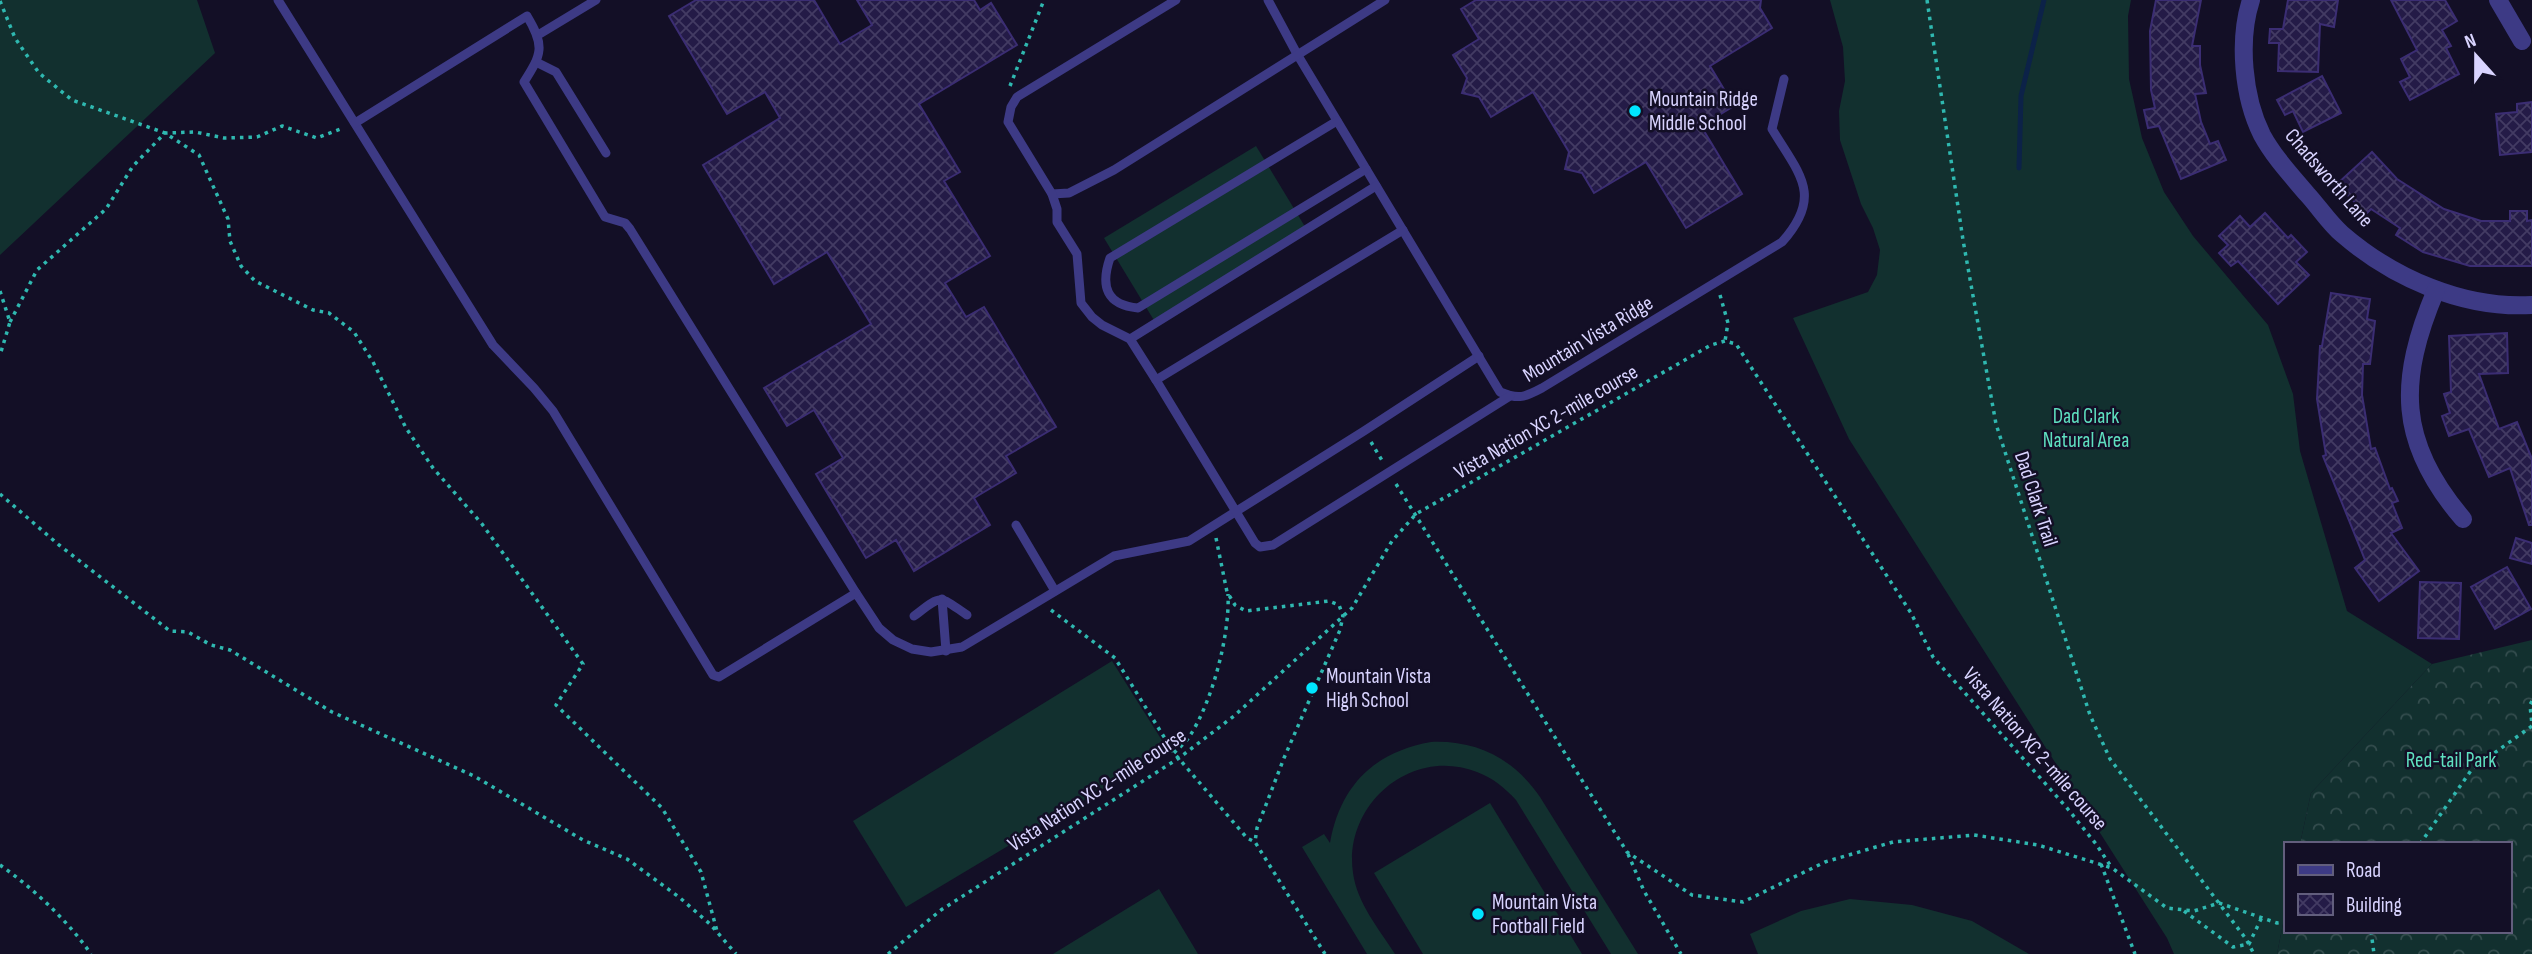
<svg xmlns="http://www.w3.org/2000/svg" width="2532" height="954" font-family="'Sofia Sans Condensed',sans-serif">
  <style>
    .grass { fill: #12302f }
    .forest { fill: url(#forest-crowns) }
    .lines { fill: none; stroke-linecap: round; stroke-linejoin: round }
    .stream { stroke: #0c2248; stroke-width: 5 }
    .building { fill: url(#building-cross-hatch); stroke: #3b2d73; stroke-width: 2 }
    .path { stroke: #2fb8b0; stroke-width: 3.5; stroke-dasharray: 3.5 5; stroke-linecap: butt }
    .service { stroke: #3d3a85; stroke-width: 9 }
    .minor { stroke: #3d3a85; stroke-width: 18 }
    .poi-dot { fill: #00e5ff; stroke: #130f26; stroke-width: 2.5 }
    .labels { text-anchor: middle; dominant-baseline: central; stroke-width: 5; stroke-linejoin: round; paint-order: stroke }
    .poi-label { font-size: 21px; fill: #d9d4ff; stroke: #130f26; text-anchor: start }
    .street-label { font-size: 21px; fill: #d9d4ff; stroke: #130f26 }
    .park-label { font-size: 21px; fill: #5fe0c0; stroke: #130f26 }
  </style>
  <defs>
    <pattern id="forest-crowns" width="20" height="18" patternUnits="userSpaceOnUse" patternTransform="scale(1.75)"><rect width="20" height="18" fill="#12302f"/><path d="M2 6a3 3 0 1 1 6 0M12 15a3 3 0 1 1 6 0" fill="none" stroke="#344d4e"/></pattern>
    <pattern id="building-cross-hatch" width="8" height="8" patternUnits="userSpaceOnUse" patternTransform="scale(1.75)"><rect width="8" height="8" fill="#241b47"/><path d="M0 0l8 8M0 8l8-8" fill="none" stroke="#433b63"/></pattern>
  </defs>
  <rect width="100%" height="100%" fill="#130f26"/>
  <g class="grass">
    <path d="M0,0H197L215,53L0,255Z"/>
    <path d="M1830,0H2131L2128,16L2129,79L2142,138L2164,192L2193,236L2268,325L2293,394L2300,451L2347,611L2432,664L2311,793L2300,844H2285V914L2277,954H2174L2167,938L1849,439L1793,318L1868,292L1877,275L1880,250L1873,228L1861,204L1840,140L1839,111L1845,81L1843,47Z"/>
    <path d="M1256,146L1307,230L1155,322L1104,238Z"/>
    <path d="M1112,661L1168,750L906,907L853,821Z"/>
    <path d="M1431,742C1477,740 1514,759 1540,797L1638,954H1611L1516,800C1505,788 1493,778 1477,772C1411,746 1343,805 1353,873C1357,903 1379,929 1395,954H1367L1302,847L1324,834L1330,843C1340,786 1374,752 1431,742Z"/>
    <path d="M1490,803L1582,954H1423L1374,873Z"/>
    <path d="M1159,889L1198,954H1053Z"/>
    <path d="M1850,899L1912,905L1972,921L2029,954H1758L1750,934L1801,911Z"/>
  </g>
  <path class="forest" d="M2532,640V954H2277L2285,914V931H2509V844H2300L2311,793L2432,664Z"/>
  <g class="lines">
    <path class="stream" d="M2019,168L2021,96L2044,0"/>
  </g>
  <g class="building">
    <path d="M696,0H814L840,44L872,25L857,0H974L980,10L991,3L1017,45L919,104L960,172L944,181L990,256L945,283L966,317L984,307L1056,427L1006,456L1016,473L974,498L990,525L914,571L896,540L866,558L816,474L843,458L814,410L787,426L764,388L871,324L827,252L774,284L703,165L780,118L765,92L727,114L669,16Z"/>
    <path d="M1476,0H1761L1760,8L1772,28L1710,66L1734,106L1701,126L1742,194L1686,228L1646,162L1594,193L1582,173L1565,169L1569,152L1533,92L1491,117L1479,97L1462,93L1467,78L1453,55L1479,39L1461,9Z"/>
    <path d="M2156,0H2201L2192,46H2200V65L2206,93L2195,94L2201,122L2210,144L2218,141L2226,160L2181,179L2159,126L2148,128L2144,110L2155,108L2151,90L2150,31Z"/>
    <path d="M2288,0H2338L2334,27L2320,24L2318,72L2278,71L2279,43H2269L2270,29H2283Z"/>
    <path d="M2391,0H2445L2457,21L2442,30L2451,46L2446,48L2459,74L2410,100L2400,82L2410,77L2401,59L2417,50Z"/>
    <path d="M2322,76L2341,113L2303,132L2293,111L2285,115L2277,100Z"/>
    <path d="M2532,102V152L2500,155L2496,114L2517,112V104Z"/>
    <path d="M2372,152L2397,179L2444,209L2481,221H2510V211H2527V221L2532,220V266H2470L2423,252L2396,235L2400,228L2371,209L2366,214L2337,184Z"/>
    <path d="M2265,213L2288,238L2291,235L2307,252L2296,262L2309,275L2278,304L2238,261L2231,266L2219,253L2228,245L2219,236L2240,216L2250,227Z"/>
    <path d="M2331,293L2370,299L2367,319L2375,321L2370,364H2363L2362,395L2371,449L2375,448L2390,489L2392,488L2398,501L2392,503L2402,528L2391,533L2419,571L2379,601L2355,568L2365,560L2323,456L2326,455L2317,399L2320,346H2322Z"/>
    <path d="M2507,333L2508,373L2479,374L2499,429L2517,422L2532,459V525H2529L2510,468L2489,477L2469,429L2449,436L2442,416L2450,413L2444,394L2451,392L2449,336Z"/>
    <path d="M2516,538L2532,543V564L2510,558Z"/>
    <path d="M2507,567L2531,609L2495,629L2471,587Z"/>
    <path d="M2420,582L2461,583L2459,639L2418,638Z"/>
  </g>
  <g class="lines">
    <g class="path">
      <path d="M1927,0L1963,240L1996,424L2090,715L2110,759L2246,939L2254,954"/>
      <path d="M0,1L15,38L39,73L72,100L165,133L199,155L228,219L230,241L241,266L255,281L313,310L329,313L354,332L373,362L406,428L433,468L482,524L583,664L556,705L662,808L701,872L717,931"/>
      <path d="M1010,86L1044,0"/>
      <path d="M0,291L10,322L0,355"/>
      <path d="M1720,295L1728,323L1725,341"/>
      <path d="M10,322L37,270L106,209L133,166L165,133L195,132L224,138L257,137L282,126L317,138L343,128"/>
      <path d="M1371,442L1383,462"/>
      <path d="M1396,484L1627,852L1692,895L1743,902L1825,862L1893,842L1974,835L2038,845L2112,868L2167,908L2194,911L2219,903L2277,923L2285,922"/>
      <path d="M0,494L59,545L170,631L188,632L211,645L230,650L332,712L474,776L583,840L627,859L679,897L711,925L736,954"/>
      <path d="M1216,538L1227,592L1235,605L1246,611L1329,601L1339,605L1343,616L1340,630L1284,758L1257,828L1255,842L1325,954"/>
      <path d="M1051,610L1115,658L1174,753L1247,838L1255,842"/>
      <path d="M2532,701L2530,705L2532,725"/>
      <path d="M1174,753C1179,748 1185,743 1189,737C1212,703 1230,635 1228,594"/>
      <path d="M2420,844L2472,769L2532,726"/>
      <path d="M1628,854L1644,891L1681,954"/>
      <path d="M2101,864L2135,954"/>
      <path d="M0,865C33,888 68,921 91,954"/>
      <path d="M2184,911L2233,947L2249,944L2262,917"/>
      <path d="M2371,931L2374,954"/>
      <path d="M888,954L941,910L1179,758L1234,716L1352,608L1392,541L1416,514L1711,345L1725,341L1736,344L1911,613L1933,657L2067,808L2096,844L2112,868"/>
    </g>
    <g class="service">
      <path d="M278,0L493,345L534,388L553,411L713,675L719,677L856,593L879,628L893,640L912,649L931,652L962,647L1114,556L1189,541L1364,431L1479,356"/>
      <path d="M1268,0L1297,54L1500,392C1519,400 1525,397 1542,388L1782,242C1824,195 1799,174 1772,129L1784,79"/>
      <path d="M538,35L596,0"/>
      <path d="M536,62L556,72L606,153"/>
      <path d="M1337,121L1110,258C1100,287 1107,305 1138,308L1366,169"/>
      <path d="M355,123L527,16C545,46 542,54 524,82L605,217L625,223L630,229L856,593"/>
      <path d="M1052,194L1069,193L1114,170L1385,0"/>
      <path d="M1403,230L1156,380L1255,543L1260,547L1273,545L1510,396"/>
      <path d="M1130,339L1376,186"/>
      <path d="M1156,380L1130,339L1102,325L1092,317L1081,303L1077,254L1057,222V209L1052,194L1008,122L1011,107L1017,97L1176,0"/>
      <path d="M1016,525L1055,591"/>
      <path d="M942,599L946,651"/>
      <path d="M914,616C942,595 938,595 967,615"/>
    </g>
    <g class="minor">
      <path d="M2251,0C2238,40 2243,97 2262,135C2274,157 2291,175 2307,194C2319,207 2329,223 2342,234C2393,278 2463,309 2532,305"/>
      <path d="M2498,0L2522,41"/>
      <path d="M2436,290C2398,380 2397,442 2463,519"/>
    </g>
  </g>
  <g class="poi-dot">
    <circle cx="1635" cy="111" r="7"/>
    <circle cx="1312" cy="688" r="7"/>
    <circle cx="1478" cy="914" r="7"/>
  </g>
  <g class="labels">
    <g class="poi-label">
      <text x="1649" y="99">Mountain Ridge<tspan x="1649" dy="24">Middle School</tspan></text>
      <text x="1326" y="676">Mountain Vista<tspan x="1326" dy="24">High School</tspan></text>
      <text x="1492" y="902">Mountain Vista<tspan x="1492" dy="24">Football Field</tspan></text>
    </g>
    <g class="street-label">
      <text transform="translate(2329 178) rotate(49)">Chadsworth Lane</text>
      <text transform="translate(1588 339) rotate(-31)">Mountain Vista Ridge</text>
      <text transform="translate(1546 422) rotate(-30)">Vista Nation XC 2-mile course</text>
      <text transform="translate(2036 499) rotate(72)">Dad Clark Trail</text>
      <text transform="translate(2035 749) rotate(49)">Vista Nation XC 2-mile course</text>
      <text transform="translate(1097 790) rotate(-33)">Vista Nation XC 2-mile course</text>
    </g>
    <g class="park-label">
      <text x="2086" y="416">Dad Clark<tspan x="2086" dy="24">Natural Area</tspan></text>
      <text x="2451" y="760">Red-tail Park</text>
    </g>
  </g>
  <rect x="2284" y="842" width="228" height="91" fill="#130f26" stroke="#625e7d" stroke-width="2"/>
  <rect x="2298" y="865" width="35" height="10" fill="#3d3a85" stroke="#625e7d" stroke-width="2"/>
  <text x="2346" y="877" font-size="21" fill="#d9d4ff">Road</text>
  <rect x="2298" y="894" width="35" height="21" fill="url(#building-cross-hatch)" stroke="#625e7d" stroke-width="2"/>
  <text x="2346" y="912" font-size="21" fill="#d9d4ff">Building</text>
  <g transform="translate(2476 56) rotate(339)" stroke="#130f26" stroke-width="5" paint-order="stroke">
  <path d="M0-5L12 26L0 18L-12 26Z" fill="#d9d4ff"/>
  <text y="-10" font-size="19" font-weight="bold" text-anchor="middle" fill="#d9d4ff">N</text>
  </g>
</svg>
